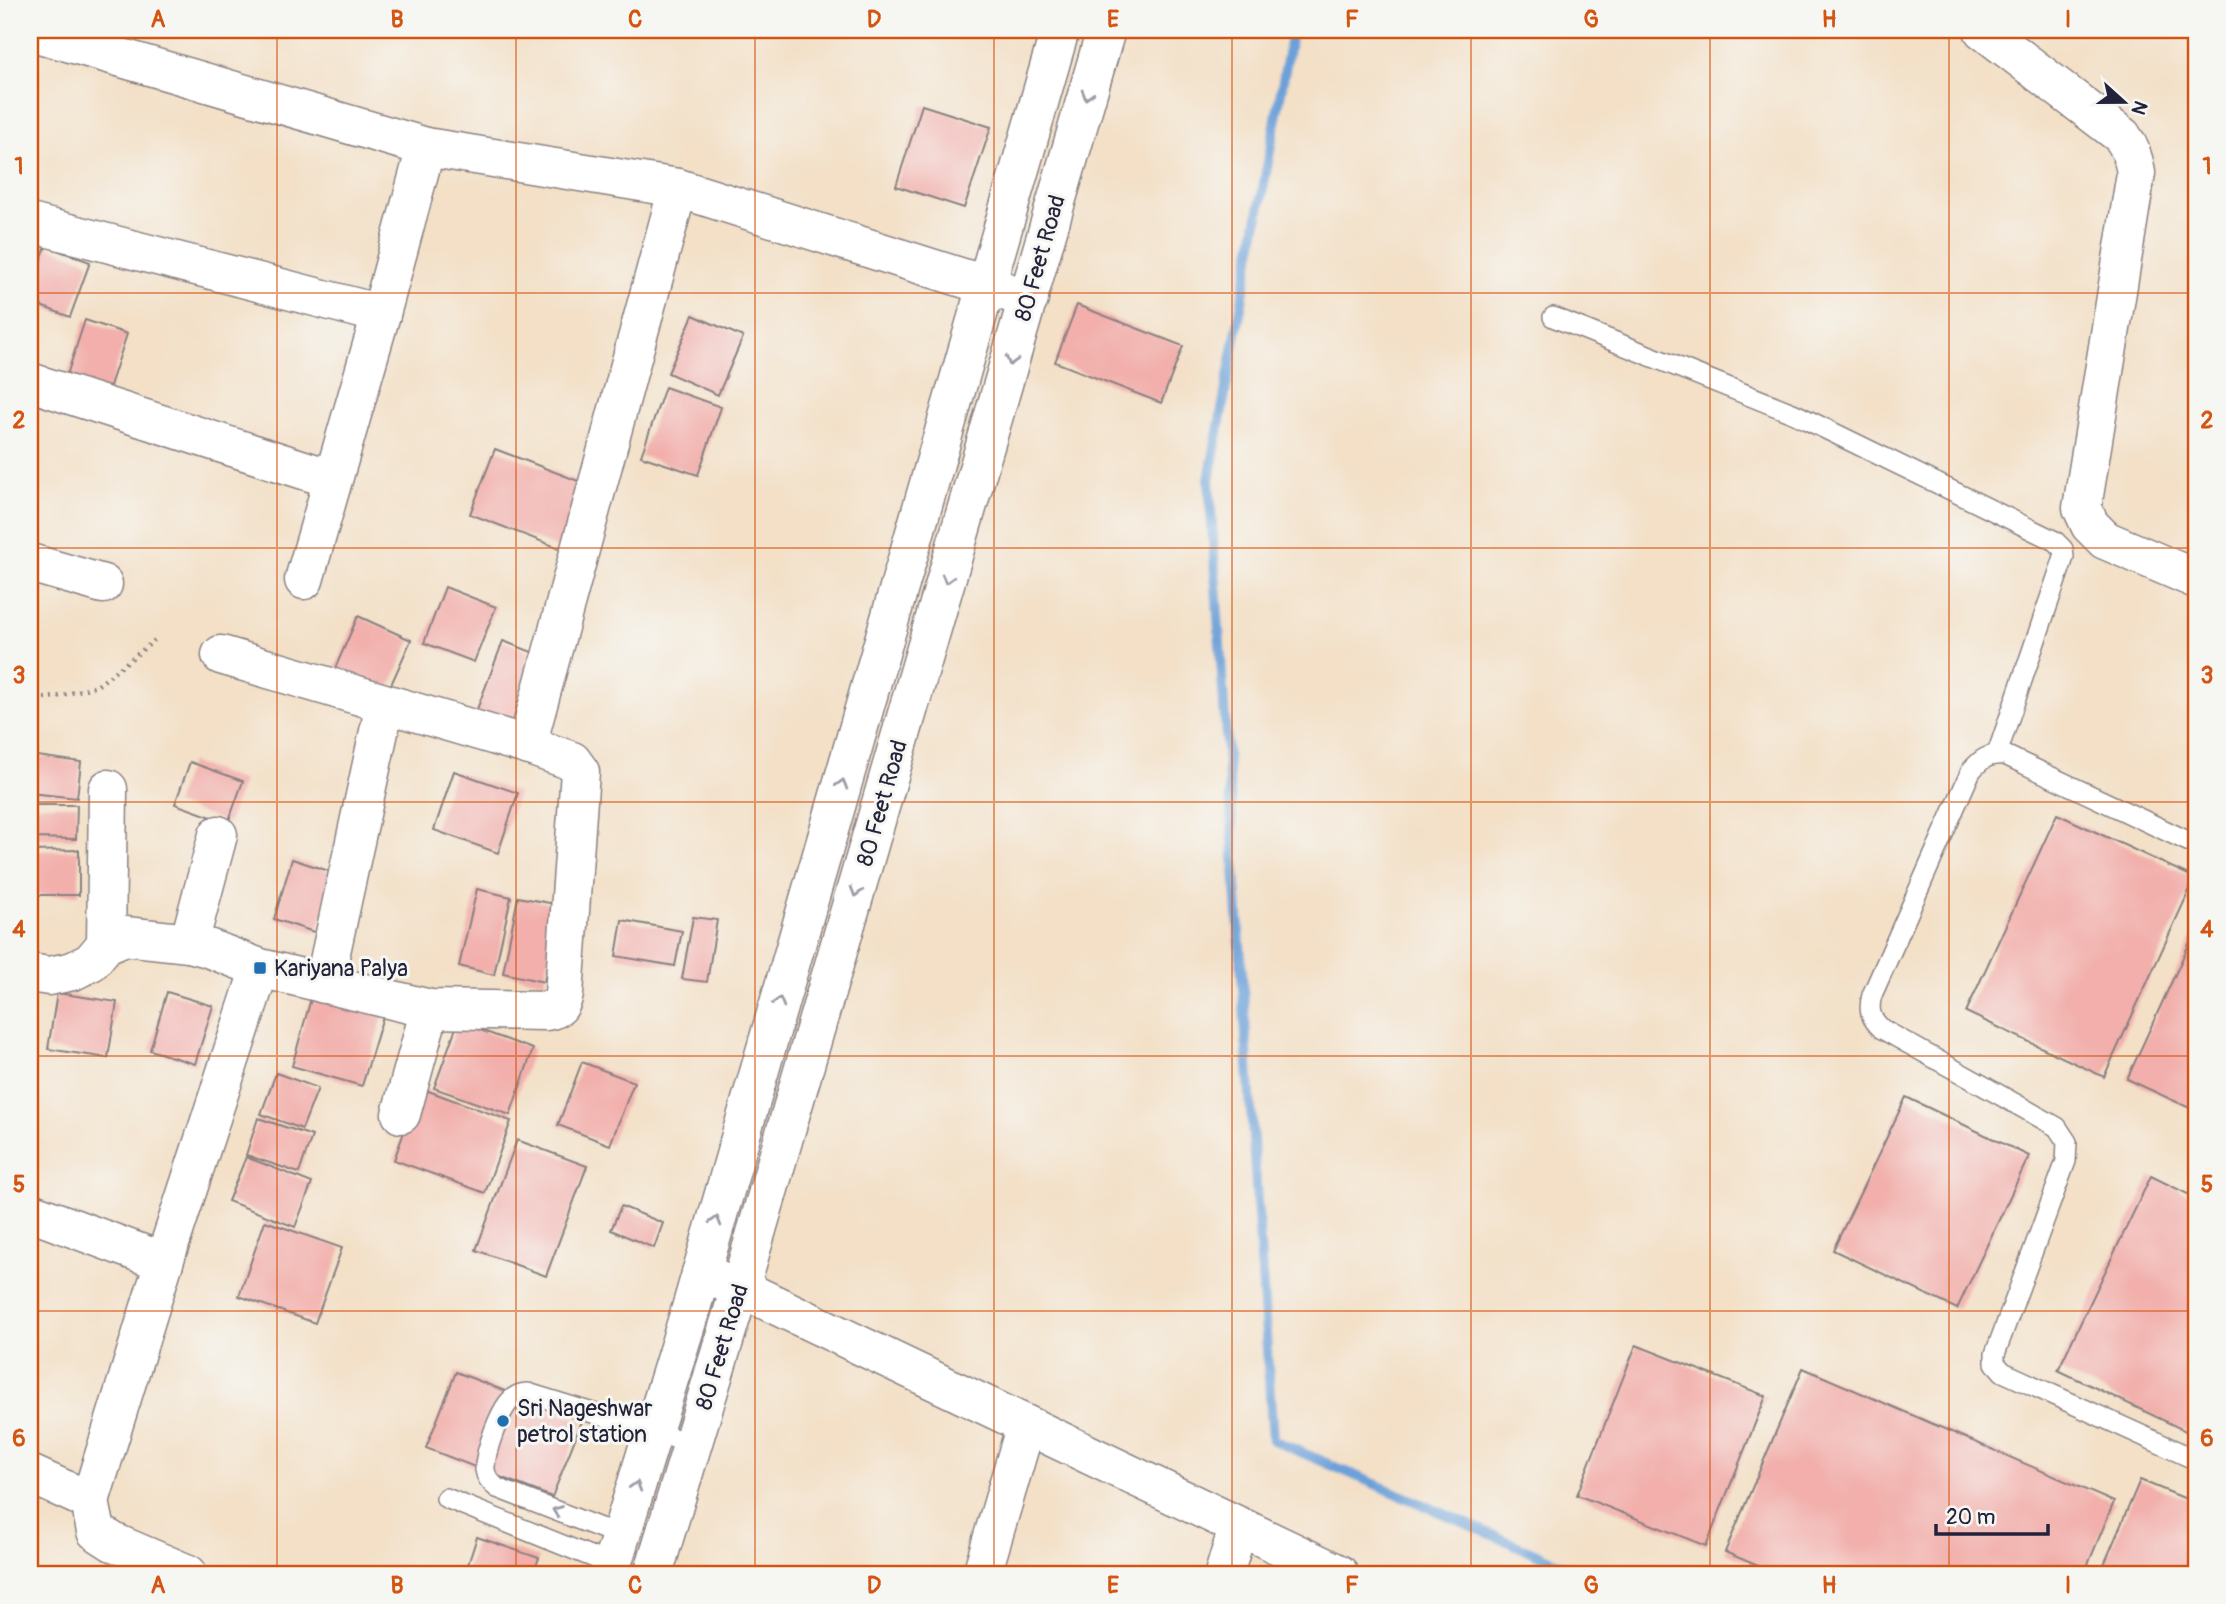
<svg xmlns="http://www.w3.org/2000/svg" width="2226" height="1604" font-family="Pangolin,sans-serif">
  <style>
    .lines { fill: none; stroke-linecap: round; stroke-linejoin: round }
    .stream { stroke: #6ca0d8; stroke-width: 10 }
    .building { fill: #f2afab }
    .lane-casing { stroke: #8a8181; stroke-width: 22 }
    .street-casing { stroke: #8a8181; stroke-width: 41 }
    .secondary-casing { stroke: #8a8181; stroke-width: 41 }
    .path { stroke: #8a8181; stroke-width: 4.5; stroke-dasharray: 2 5; stroke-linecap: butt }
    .lane { stroke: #fff; stroke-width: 19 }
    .street { stroke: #fff; stroke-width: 38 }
    .secondary { stroke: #fff; stroke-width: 38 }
    .oneway { stroke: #9c9ca7 }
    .grid { fill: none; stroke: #d45411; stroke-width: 2; stroke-opacity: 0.55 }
    .poi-dot { fill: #1f6fb2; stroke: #f6f6f2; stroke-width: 2.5 }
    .labels { text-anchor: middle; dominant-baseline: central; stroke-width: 6; stroke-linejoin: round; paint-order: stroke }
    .street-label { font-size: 23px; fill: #22223b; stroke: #f6f6f2 }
    .poi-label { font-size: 23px; fill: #22223b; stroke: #f6f6f2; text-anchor: start }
    .neatline { fill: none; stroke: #d45411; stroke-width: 2.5 }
    .grid-label { font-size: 23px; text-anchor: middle; font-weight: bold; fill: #d45411 }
  </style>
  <rect width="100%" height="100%" fill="#f6f6f2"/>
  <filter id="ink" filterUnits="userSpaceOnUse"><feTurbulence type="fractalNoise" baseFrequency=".0143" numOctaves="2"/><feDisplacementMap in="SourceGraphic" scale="14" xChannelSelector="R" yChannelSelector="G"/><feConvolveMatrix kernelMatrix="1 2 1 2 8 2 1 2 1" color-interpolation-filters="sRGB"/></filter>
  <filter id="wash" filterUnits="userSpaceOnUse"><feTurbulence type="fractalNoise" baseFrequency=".00686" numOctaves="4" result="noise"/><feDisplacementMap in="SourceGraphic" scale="28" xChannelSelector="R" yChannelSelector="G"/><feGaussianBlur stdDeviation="1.57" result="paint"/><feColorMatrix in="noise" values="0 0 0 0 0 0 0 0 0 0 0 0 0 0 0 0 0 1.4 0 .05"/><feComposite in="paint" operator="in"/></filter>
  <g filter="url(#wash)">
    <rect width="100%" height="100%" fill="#f3e0c7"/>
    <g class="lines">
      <path class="stream" d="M1309,30L1292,32L1209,480L1273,1440L1583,1574"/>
    </g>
    <g id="blocks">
      <g class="building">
        <path d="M922,105L991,127L964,208L896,186Z"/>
        <path d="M46,246L90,262L70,317L30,302V291Z"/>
        <path d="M1077,305L1183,346L1161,403L1055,362Z"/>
        <path d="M693,315L743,337L718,395L668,373Z"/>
        <path d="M85,320L127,334L107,395L65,381Z"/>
        <path d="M665,387L721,407L698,475L641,456Z"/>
        <path d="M495,449L594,487L569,552L470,514Z"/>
        <path d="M445,587L496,607L474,662L424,643Z"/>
        <path d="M358,616L411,640L386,696L333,673Z"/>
        <path d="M503,641L540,655L513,726L476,712Z"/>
        <path d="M30,755L81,762L77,798L30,793Z"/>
        <path d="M190,762L243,781L228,823L175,804Z"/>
        <path d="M454,771L518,793L498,853L434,830Z"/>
        <path d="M30,805H77L76,839L30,838Z"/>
        <path d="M2057,814L2195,878L2104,1077L1966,1012Z"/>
        <path d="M79,850V895H30V851Z"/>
        <path d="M292,859L335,873L317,933L274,919Z"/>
        <path d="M477,889L511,897L494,975L459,966Z"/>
        <path d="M518,897L560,905L544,982L503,973Z"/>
        <path d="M693,917L717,920L707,982L682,979Z"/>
        <path d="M622,920L682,931L675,966L616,956Z"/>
        <path d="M2196,929V1111L2127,1079Z"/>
        <path d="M314,988L385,1010L362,1086L292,1066Z"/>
        <path d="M167,992L213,1006L195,1064L150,1050Z"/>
        <path d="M57,993L117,1002L108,1058L48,1049Z"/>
        <path d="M458,1022L533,1049L510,1115L434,1088Z"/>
        <path d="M582,1062L634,1082L610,1145L558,1125Z"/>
        <path d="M276,1073L318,1088L302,1129L261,1114Z"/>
        <path d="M420,1088L511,1121L485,1193L394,1160Z"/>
        <path d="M1906,1097L2029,1156L1957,1309L1833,1250Z"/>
        <path d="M258,1118L312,1136L299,1173L246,1155Z"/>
        <path d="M517,1140L587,1166L546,1276L476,1250Z"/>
        <path d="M246,1157L312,1183L295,1227L228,1201Z"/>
        <path d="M2151,1176L2196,1198V1436L2058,1370Z"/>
        <path d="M621,1206L663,1223L654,1248L611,1230Z"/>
        <path d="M265,1221L342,1248L315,1323L239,1296Z"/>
        <path d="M1636,1345L1766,1396L1706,1546L1577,1495Z"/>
        <path d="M1803,1368L2114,1502L2084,1574H1777L1725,1552Z"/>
        <path d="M456,1372L582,1421L552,1497L426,1448Z"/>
        <path d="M2140,1480L2196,1503V1574H2100Z"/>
        <path d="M477,1537L539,1558L533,1574H465Z"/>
      </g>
    </g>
  </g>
  <g filter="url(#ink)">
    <use href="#blocks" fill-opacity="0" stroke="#8a8181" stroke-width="2"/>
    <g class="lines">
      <g class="lane-casing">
        <g id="lane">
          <path d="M1553,317L1795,414L2055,541L2063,549L2064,557L1997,754"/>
          <path d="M2196,845L2005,755C1989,753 1981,759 1971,771L1872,995C1868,1010 1870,1018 1882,1029L2057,1127L2067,1142L2066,1161L1995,1354V1363L2003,1372L2196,1460"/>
          <path d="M446,1498L612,1565"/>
          <path d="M621,1536L497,1488C491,1483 486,1478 485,1470C484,1454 500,1408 513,1398C518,1394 523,1393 528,1393L693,1444"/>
        </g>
      </g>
      <g class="street-casing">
        <g id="street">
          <path d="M30,31L426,147L678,188L1029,299"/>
          <path d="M30,223L381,314"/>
          <path d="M30,382L332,479"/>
          <path d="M30,563L103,584"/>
          <path d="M304,580L381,314L426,147"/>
          <path d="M221,655L527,745"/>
          <path d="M189,943L218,835"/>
          <path d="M106,944L108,789"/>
          <path d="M30,973L49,976L73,971L91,962L106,944L125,936L189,943L208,948L260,968L430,1009L546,1011C559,1009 561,1006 564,994L580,772L572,761L527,745L678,188"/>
          <path d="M324,984L385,704"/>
          <path d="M401,1114L430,1009"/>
          <path d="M30,1212L164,1262"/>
          <path d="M701,1273L740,1288L1339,1574"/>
          <path d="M30,1474L90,1501L96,1531L113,1542L188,1574"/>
          <path d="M90,1501L164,1262L260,968"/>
          <path d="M982,1574L1026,1425"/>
          <path d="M1224,1574L1238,1528"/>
        </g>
      </g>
      <g class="secondary-casing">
        <g id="secondary">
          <path d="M1983,30L2122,136C2130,147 2134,159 2136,173L2082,508L2090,525L2105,540L2196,579"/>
          <path d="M609,1574L692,1305L1060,30"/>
          <path d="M653,1574L740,1288L1106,30"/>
        </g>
      </g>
      <path class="path" d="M30,699L56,697L97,686L155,640"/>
      <use href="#lane" class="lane"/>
      <use href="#street" class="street"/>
      <use href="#secondary" class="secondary"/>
    </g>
    <defs><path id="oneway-chevron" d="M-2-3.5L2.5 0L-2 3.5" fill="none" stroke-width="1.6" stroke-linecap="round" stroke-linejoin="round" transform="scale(1.75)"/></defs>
    <g class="oneway">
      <use href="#oneway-chevron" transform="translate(1087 95) rotate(106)"/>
      <use href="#oneway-chevron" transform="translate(1011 361) rotate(106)"/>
      <use href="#oneway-chevron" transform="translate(947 579) rotate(106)"/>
      <use href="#oneway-chevron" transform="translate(842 784) rotate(-74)"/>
      <use href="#oneway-chevron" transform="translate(856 892) rotate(106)"/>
      <use href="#oneway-chevron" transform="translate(779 1002) rotate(-74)"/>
      <use href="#oneway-chevron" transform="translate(716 1221) rotate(-74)"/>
      <use href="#oneway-chevron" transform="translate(636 1486) rotate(-73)"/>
      <use href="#oneway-chevron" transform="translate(557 1511) rotate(-159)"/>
    </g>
  </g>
  <path class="grid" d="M277,30V1574M516,30V1574M755,30V1574M994,30V1574M1232,30V1574M1471,30V1574M1710,30V1574M1949,30V1574M30,293H2196M30,548H2196M30,802H2196M30,1056H2196M30,1311H2196"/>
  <g class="poi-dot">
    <rect x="253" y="961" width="14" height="14" rx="3.5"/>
    <circle cx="503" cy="1421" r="7"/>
  </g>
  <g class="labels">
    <g class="street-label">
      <text transform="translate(1040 258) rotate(-74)">80 Feet Road</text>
      <text transform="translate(882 803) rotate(-74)">80 Feet Road</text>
      <text transform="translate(722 1347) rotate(-73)">80 Feet Road</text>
    </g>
    <g class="poi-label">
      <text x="274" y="968">Kariyana Palya</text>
      <text x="517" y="1408">Sri Nageshwar<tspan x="517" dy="26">petrol station</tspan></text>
    </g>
  </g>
  <rect width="2226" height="1604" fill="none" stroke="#f6f6f2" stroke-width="77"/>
  <g transform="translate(2124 102) rotate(111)" stroke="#f6f6f2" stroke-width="5" paint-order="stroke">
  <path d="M0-5L12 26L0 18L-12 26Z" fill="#22223b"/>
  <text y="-10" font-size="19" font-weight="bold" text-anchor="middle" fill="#22223b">N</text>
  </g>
  <path d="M1936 1524v10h112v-10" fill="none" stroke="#22223b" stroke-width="3.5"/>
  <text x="1946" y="1524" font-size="21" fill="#22223b" stroke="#f6f6f2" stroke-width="5" paint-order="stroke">20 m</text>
  <rect x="38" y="38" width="2150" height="1528" class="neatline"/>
  <g class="grid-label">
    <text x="158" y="27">A</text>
    <text x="397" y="27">B</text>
    <text x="635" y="27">C</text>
    <text x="874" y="27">D</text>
    <text x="1113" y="27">E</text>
    <text x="1352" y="27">F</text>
    <text x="1591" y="27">G</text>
    <text x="1829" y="27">H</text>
    <text x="2068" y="27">I</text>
    <text x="19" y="174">1</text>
    <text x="2207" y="174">1</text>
    <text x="19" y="428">2</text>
    <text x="2207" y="428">2</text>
    <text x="19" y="683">3</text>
    <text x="2207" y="683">3</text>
    <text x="19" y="937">4</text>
    <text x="2207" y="937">4</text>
    <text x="19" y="1192">5</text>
    <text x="2207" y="1192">5</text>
    <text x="19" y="1446">6</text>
    <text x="2207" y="1446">6</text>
    <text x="158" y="1593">A</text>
    <text x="397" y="1593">B</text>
    <text x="635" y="1593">C</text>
    <text x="874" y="1593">D</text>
    <text x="1113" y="1593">E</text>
    <text x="1352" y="1593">F</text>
    <text x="1591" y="1593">G</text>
    <text x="1829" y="1593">H</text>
    <text x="2068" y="1593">I</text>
  </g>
</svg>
